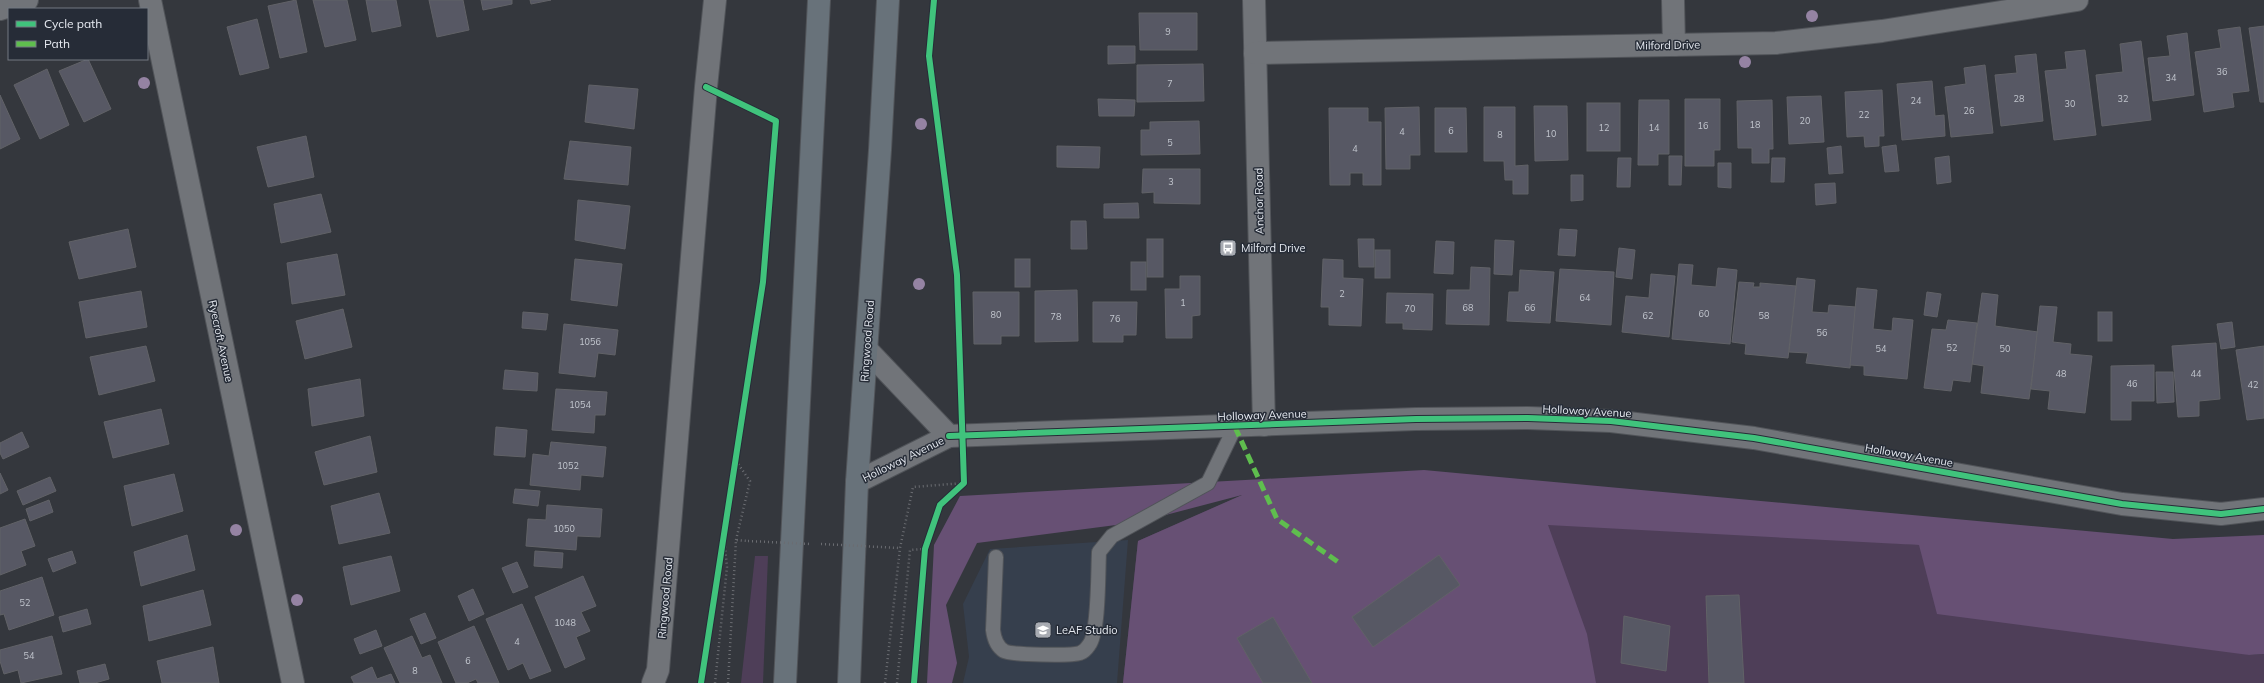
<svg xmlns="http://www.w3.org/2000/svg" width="2264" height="683" font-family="Mulish,sans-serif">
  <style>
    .built { fill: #363f4d }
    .green { fill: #4e3e58 }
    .forest { fill: #675074 }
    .building { fill: #575864; stroke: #616267 }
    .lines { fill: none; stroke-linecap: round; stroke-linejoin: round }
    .service-casing { stroke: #515459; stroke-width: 16 }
    .minor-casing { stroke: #515459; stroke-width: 24 }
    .trunk-casing { stroke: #515459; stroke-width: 24 }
    .path { stroke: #6b6d72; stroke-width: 2.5; stroke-dasharray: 1 3; stroke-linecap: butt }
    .service { stroke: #717479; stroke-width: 14 }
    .minor { stroke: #717479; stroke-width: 22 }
    .trunk { stroke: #68727a; stroke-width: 22 }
    .path-bridge { stroke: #6b6d72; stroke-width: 2.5; stroke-dasharray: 1 3; stroke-linecap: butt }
    .quiet { stroke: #5fbe4e; stroke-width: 5; stroke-dasharray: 10 5; stroke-linecap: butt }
    .cycleway-casing { stroke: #262c37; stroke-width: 8 }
    .cycleway { stroke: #40c37c; stroke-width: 6 }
    .tree { fill: #9583a3 }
    .labels { text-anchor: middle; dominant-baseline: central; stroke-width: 3; stroke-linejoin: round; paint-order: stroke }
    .number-label { font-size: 9px; fill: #c2c6ce }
    .street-label { font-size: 11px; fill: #e6eaf1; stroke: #262c37 }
    .poi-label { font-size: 11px; fill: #e6eaf1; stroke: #262c37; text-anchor: start }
  </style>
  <rect width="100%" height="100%" fill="#34373d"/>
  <path class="built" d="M1128,540L1117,683H963L969,657L963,604L990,549Z"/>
  <g class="green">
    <path d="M1245,494L1919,545L2249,655L2264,654V683H1123L1138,541Z"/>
    <path d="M755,556H768L763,683H741Z"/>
  </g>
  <path class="forest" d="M1424,470L2173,539L2264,535V654L2249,655L1937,614L1919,545L1548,525L1587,634L1596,683H1123L1138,541L1242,495L1139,522L977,543L946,605L957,663L952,683H927L934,545L960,496Z"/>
  <g class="building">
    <path d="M296,0L307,52L280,58L268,6Z"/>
    <path d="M313,0H347L356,40L325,47Z"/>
    <path d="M366,0H396L401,26L372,32Z"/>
    <path d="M429,0H463L469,30L437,37Z"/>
    <path d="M481,0H512V4L483,10Z"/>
    <path d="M530,0H551L531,4Z"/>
    <path d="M1139,13H1197V50H1140Z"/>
    <path d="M257,19L269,68L240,75L227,27Z"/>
    <path d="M2264,26V102H2260L2249,28Z"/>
    <path d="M2240,27L2249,91L2232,93L2234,107L2204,112L2195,52L2221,48L2218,30Z"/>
    <path d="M2187,33L2194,95L2153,101L2148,58L2170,56L2167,36Z"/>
    <path d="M2141,41L2151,120L2102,126L2096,75L2123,72L2120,44Z"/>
    <path d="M1108,46H1135V63L1108,64Z"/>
    <path d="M2085,50L2096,135L2054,140L2045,71L2067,69L2065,52Z"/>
    <path d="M2036,54L2043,121L2001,126L1995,75L2017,73L2015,56Z"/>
    <path d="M88,59L111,109L84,122L59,71Z"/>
    <path d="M1203,64L1204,101L1137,102V65Z"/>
    <path d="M1985,65L1993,133L1951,137L1945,87L1966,84L1964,68Z"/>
    <path d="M47,69L69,125L40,139L14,85Z"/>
    <path d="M1932,81L1935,116L1944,115L1945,136L1902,140L1897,84Z"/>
    <path d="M589,85L638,89L634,129L585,122Z"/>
    <path d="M1882,90L1884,136H1879V146L1865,147L1864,136L1847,137L1845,92Z"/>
    <path d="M0,95L20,139L0,149Z"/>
    <path d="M1821,96L1824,142L1789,144L1787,97Z"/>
    <path d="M1098,99L1135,100L1134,116H1099Z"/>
    <path d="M1685,99H1720V150H1714V166H1685Z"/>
    <path d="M1639,100H1669V154H1658V165H1638Z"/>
    <path d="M1772,100L1773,149H1769V163H1752V148H1738L1737,101Z"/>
    <rect x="1587" y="103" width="33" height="48"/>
    <path d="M1534,106H1567L1568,160L1535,161Z"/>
    <path d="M1419,107L1420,155H1410V169H1386L1385,108Z"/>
    <path d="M1484,107H1515V166L1528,165V194H1513V180H1505L1504,161H1484Z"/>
    <path d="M1329,108H1368V122H1381V185H1363V173H1350V185H1330Z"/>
    <path d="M1435,108H1466L1467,152H1435Z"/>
    <path d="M1199,121L1200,154L1141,155V130H1150V122Z"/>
    <path d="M306,136L314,177L268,187L257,147Z"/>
    <path d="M570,141L631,147L628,185L564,179Z"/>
    <path d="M1896,145L1899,171L1885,172L1882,147Z"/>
    <path d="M1057,146L1100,147L1099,168L1057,167Z"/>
    <path d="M1841,146L1843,173L1829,174L1827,148Z"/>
    <path d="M1669,156H1682L1681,185H1669Z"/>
    <path d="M1949,156L1951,182L1937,184L1935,158Z"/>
    <path d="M1618,158H1631L1630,187H1617Z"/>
    <path d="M1772,158H1785L1784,182H1771Z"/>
    <path d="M1718,163H1731V188L1718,187Z"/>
    <path d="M1143,169H1200V204L1154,203V192L1142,193Z"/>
    <path d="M1571,175H1583V200L1571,201Z"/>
    <path d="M1835,183L1836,203L1816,205L1815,184Z"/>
    <path d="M321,194L331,232L281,243L274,204Z"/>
    <path d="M578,200L630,206L625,249L575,240Z"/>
    <path d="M1138,203L1139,218H1104V204Z"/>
    <path d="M1071,221H1086L1087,249H1071Z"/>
    <path d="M128,229L136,267L79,279L69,242Z"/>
    <path d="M1560,229L1577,230L1575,256L1558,255Z"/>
    <rect x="1147" y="239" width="16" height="38"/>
    <path d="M1358,239H1374V267H1359Z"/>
    <path d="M1495,240L1514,241L1512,275L1494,274Z"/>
    <path d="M1436,241L1454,242L1453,274L1434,273Z"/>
    <path d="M1619,248L1635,250L1632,279L1616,277Z"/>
    <rect x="1375" y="250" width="15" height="28"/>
    <path d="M337,254L345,295L292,304L287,263Z"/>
    <path d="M575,259L622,264L617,306L571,300Z"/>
    <rect x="1015" y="259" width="15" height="28"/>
    <path d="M1323,259L1343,260V278L1363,279L1361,326L1329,325V307H1321Z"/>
    <rect x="1131" y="262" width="15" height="28"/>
    <path d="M1679,264L1693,265L1691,285L1716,287L1718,268L1737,270L1730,344L1672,339Z"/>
    <path d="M1471,267L1490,268L1489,325L1446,324L1447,290H1470Z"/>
    <path d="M1560,269L1614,272L1611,325L1556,321Z"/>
    <path d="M1520,270L1554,272L1550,323L1507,321L1509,292H1519Z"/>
    <path d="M1651,274L1675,276L1669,337L1622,332L1626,296L1649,298Z"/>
    <path d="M1180,276H1200V315L1192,316V338H1166L1165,289H1180Z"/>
    <path d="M1797,278L1815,280L1812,312L1828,313L1829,305L1856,307L1850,368L1806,363L1808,353L1789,352Z"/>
    <path d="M1739,282L1754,283L1753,287H1760V283L1796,286L1788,358L1745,354L1746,344L1732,342Z"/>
    <path d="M1857,288L1877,290L1873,329L1892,331L1893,318L1913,320L1907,379L1864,375V366L1850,365Z"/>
    <path d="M1077,290L1078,341L1035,342V291Z"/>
    <path d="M141,291L147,327L86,338L79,302Z"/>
    <path d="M973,292H1019V336H1001V344H974Z"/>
    <path d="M1927,292L1941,294L1937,317L1924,315Z"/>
    <path d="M1387,293L1433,294L1432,330L1403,329V323H1386Z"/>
    <path d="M1982,293L1998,295L1995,326L2038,332L2029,399L1981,393L1984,366L1972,364Z"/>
    <path d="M1093,302H1137L1136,335H1123V342H1093Z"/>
    <path d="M2040,306L2057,307L2053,342L2071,344L2070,354L2092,356L2085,413L2048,409L2050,391L2031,389Z"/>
    <path d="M343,309L352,347L305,359L296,321Z"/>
    <path d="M523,312L548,314L546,330L522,328Z"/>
    <rect x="2098" y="312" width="14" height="29"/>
    <path d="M1948,320L1977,323L1970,382L1953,380L1951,391L1924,388L1932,329L1946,330Z"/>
    <path d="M2232,322L2235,347L2221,349L2217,324Z"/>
    <path d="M564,324L618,330L615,355L598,353L595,377L559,373Z"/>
    <path d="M2216,343L2220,399L2199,401V416L2178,417L2172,346Z"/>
    <path d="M146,346L155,381L99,395L90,357Z"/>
    <path d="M2264,346V418L2247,420L2236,350Z"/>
    <path d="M2154,365V401H2131V420H2111V366Z"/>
    <path d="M505,370L538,373L537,391L503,389Z"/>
    <path d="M2156,372H2173L2174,402L2157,403Z"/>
    <path d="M360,379L364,416L312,426L308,389Z"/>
    <path d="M556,389L607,392L605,415H595L594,433L552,430Z"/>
    <path d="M161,409L169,444L113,458L104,422Z"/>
    <path d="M496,427L527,430L525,457L494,455Z"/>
    <path d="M22,432L29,447L3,459L0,453V443Z"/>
    <path d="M370,436L377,472L324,485L315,452Z"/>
    <path d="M551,442L606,447L603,477L581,475L580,490L530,485L533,454L549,456Z"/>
    <path d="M0,473L8,490L0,494Z"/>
    <path d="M174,474L183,511L132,526L124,486Z"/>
    <path d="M50,477L56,491L23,505L17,491Z"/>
    <path d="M515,489L540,491L538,506L513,503Z"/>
    <path d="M379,493L390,533L339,544L331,506Z"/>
    <path d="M49,500L53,512L30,521L26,509Z"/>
    <path d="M547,505L602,509L600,537L577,536L576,550L526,546L528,519L546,520Z"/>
    <path d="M25,519L35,546L21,551L26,565L0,575V528Z"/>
    <path d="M187,535L195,570L141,586L134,552Z"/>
    <path d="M72,551L76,563L53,572L48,559Z"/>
    <path d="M535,551L563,553L562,568L534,566Z"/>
    <path d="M1439,555L1460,585L1373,647L1352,617Z"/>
    <path d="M391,556L400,591L351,605L343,567Z"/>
    <path d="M517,562L528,587L513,593L502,568Z"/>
    <path d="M583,576L596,606L581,612L590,631L576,637L585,659L565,668L535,597Z"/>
    <path d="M42,577L54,615L9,630L4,614L0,615V591Z"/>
    <path d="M473,589L484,614L469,621L458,596Z"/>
    <path d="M203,590L211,625L149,641L143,606Z"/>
    <path d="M1739,595L1744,683H1709L1706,596Z"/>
    <path d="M522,604L551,671L530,679L523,663L508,670L486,619Z"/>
    <path d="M87,609L91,624L63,632L59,617Z"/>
    <path d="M425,613L436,638L421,644L410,619Z"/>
    <path d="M1624,616L1670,626L1666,671L1621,663Z"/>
    <path d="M1273,617L1312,683H1263L1237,638Z"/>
    <path d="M474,626L499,683H478L476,679L467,683H456L438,642Z"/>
    <path d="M376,630L382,646L360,654L354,639Z"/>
    <path d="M52,636L62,674L21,683L18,670L4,674L0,661V650Z"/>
    <path d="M412,636L422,658L430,655L442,683H400L384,648Z"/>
    <path d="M213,647L219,683H162L157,661Z"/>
    <path d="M105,664L109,679L95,683H80L77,671Z"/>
    <path d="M372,667L377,679L391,674L395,683H354L351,677Z"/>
  </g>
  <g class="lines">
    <g class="service-casing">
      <path id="service" d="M996,557L993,630C994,638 996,646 1004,651C1011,655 1072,656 1080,653C1083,652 1087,648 1089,645C1099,633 1098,571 1099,552L1112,536L1208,483L1235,427"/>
    </g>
    <g class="minor-casing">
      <g id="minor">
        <path d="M150,0L293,683"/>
        <path d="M1254,0L1264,425"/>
        <path d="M1673,0L1674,45"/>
        <path d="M0,9L27,0"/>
        <path d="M1255,53L1776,43L1882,31L2077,0"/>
        <path d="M949,436L1416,419L1528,418L1611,421L1754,438L2122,504L2221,514L2264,509"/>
        <path d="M857,482L949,436L867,350"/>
        <path d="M653,683L658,670L706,87L715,0"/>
      </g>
    </g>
    <g class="trunk-casing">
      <g id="trunk">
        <path d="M785,683L819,0"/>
        <path d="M849,683L857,482L880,150L888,0"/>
      </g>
    </g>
    <g class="path">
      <path d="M736,461L750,481L736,540"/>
      <path d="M715,683L727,567L724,537"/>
      <path d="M728,683L736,540L748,541"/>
      <path d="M885,683L900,548L913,487L964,483"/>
      <path d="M897,683L910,550L925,549"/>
    </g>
    <use href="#service" class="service"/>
    <use href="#minor" class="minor"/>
    <use href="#trunk" class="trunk"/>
    <g class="path-bridge">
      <path d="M748,541L811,544"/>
      <path d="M821,544L900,548"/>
    </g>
    <path class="quiet" d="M1235,427L1277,519L1341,564"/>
    <g class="cycleway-casing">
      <g id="cycleway">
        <path d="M949,436L1416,419L1528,418L1611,421L1754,438L2122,504L2221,514L2264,509"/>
        <path d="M701,683L763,282L776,121L706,87"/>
        <path d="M914,683L925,549L940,505L964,483L957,275L929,56L934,0"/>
      </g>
    </g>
    <use href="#cycleway" class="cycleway"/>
  </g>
  <g class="tree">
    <circle cx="1812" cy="16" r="6"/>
    <circle cx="1745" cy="62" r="6"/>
    <circle cx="144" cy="83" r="6"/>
    <circle cx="921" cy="124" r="6"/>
    <circle cx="919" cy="284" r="6"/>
    <circle cx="236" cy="530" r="6"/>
    <circle cx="297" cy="600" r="6"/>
  </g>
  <defs>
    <g id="bus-square" transform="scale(0.9)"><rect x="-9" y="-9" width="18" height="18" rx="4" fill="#a8abb2" stroke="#262c37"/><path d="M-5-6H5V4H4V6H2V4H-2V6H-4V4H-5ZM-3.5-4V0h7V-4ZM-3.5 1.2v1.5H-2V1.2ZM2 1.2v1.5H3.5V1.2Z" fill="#fff"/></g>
    <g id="school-square" transform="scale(0.9)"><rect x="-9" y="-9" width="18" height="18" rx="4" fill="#a8abb2" stroke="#262c37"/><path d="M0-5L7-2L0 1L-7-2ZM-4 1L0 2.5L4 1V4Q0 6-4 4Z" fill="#fff"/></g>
  </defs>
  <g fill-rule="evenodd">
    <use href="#bus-square" x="1228" y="248"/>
    <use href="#school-square" x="1043" y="630"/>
  </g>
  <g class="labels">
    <g class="number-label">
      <text x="1168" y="31">9</text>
      <text x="2222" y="71">36</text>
      <text x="2171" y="77">34</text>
      <text x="1170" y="83">7</text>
      <text x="2019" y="98">28</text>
      <text x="2123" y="98">32</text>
      <text x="1916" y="100">24</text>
      <text x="2070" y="103">30</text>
      <text x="1969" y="110">26</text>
      <text x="1864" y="114">22</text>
      <text x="1805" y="120">20</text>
      <text x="1755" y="124">18</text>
      <text x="1703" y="125">16</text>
      <text x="1604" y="127">12</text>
      <text x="1654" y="127">14</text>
      <text x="1451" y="130">6</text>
      <text x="1402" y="131">4</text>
      <text x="1551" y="133">10</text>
      <text x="1500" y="134">8</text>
      <text x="1170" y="142">5</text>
      <text x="1355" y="148">4</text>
      <text x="1171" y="181">3</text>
      <text x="1342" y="293">2</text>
      <text x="1585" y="297">64</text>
      <text x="1183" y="302">1</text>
      <text x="1468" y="307">68</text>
      <text x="1530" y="307">66</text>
      <text x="1410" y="308">70</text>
      <text x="1704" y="313">60</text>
      <text x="996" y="314">80</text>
      <text x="1648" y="315">62</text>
      <text x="1764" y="315">58</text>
      <text x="1056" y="316">78</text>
      <text x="1115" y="318">76</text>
      <text x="1822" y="332">56</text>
      <text x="590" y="341">1056</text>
      <text x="1952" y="347">52</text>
      <text x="1881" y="348">54</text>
      <text x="2005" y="348">50</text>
      <text x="2061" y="373">48</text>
      <text x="2196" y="373">44</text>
      <text x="2132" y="383">46</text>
      <text x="2253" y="384">42</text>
      <text x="580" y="404">1054</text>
      <text x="568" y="465">1052</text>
      <text x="564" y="528">1050</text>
      <text x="25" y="602">52</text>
      <text x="565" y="622">1048</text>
      <text x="517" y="641">4</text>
      <text x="29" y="655">54</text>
      <text x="468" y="660">6</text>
      <text x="415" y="670">8</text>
    </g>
    <g class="street-label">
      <text transform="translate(1668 45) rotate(-1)">Milford Drive</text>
      <text transform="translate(1259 201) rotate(-91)">Anchor Road</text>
      <text transform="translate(221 341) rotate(78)">Ryecroft Avenue</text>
      <text transform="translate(867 341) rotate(-86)">Ringwood Road</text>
      <text transform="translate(1587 411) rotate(3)">Holloway Avenue</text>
      <text transform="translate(1262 415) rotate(-2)">Holloway Avenue</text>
      <text transform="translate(1909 455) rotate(10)">Holloway Avenue</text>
      <text transform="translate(903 459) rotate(-26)">Holloway Avenue</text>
      <text transform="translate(665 598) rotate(-85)">Ringwood Road</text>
    </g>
    <g class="poi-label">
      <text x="1241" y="248">Milford Drive</text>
      <text x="1056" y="630">LeAF Studio</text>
    </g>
  </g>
  <rect x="8" y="8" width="140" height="52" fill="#262c37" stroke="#737881"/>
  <rect x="16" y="21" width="20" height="6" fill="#40c37c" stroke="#737881"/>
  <text x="44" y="28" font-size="12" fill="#e6eaf1">Cycle path</text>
  <rect x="16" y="41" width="20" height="6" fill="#5fbe4e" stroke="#737881"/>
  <text x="44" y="48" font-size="12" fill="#e6eaf1">Path</text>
</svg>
